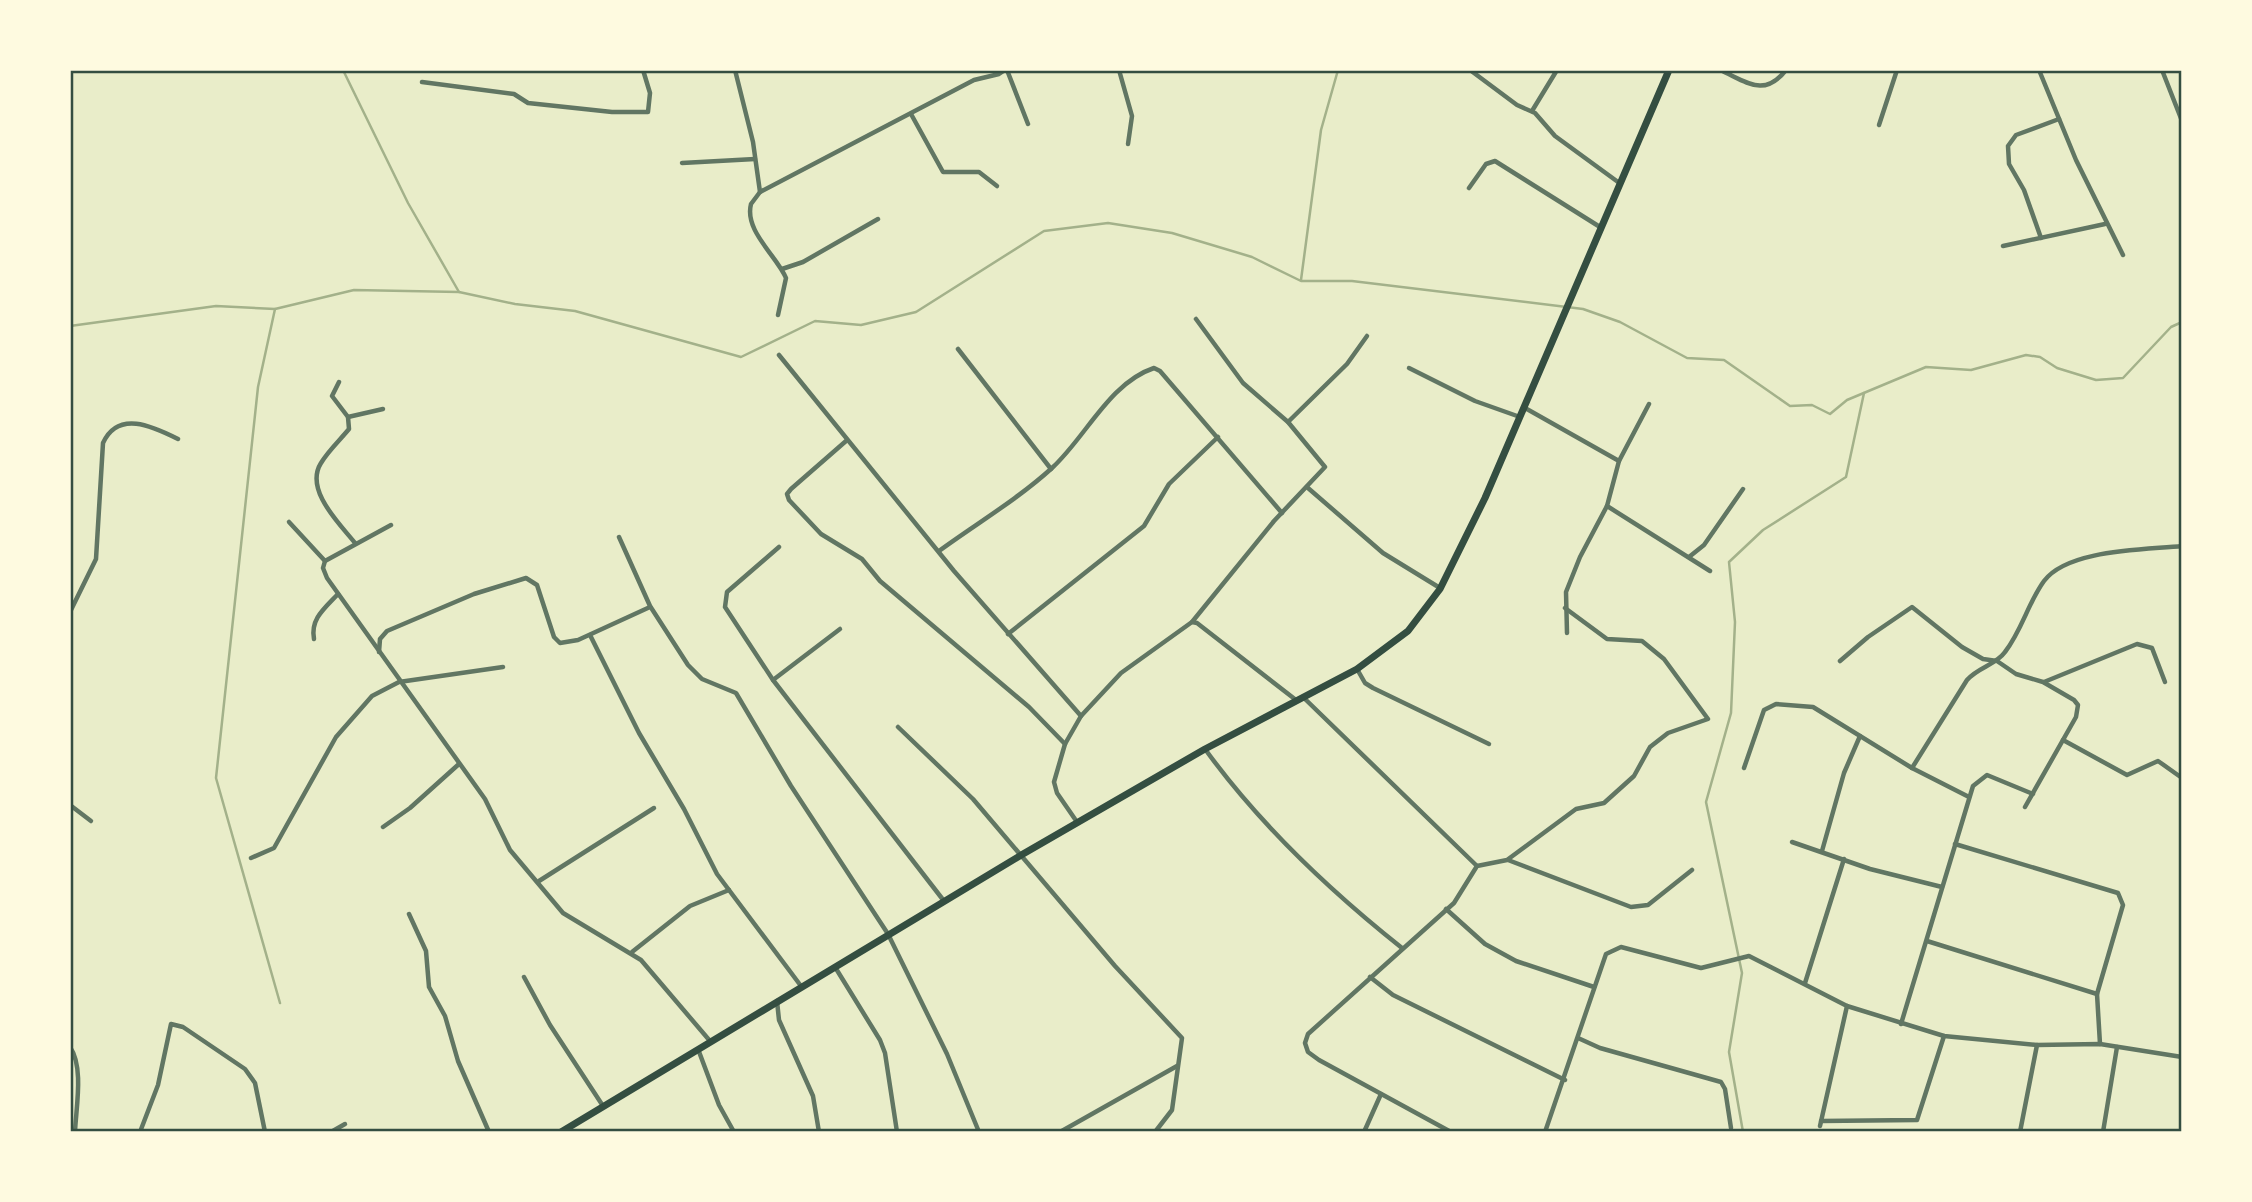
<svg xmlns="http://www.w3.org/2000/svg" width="2252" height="1202" font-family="'Fira Sans',sans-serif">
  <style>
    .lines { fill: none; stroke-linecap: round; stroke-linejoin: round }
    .stream { stroke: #a3b18a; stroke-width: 2.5 }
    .minor { stroke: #617663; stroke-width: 4.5 }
    .secondary { stroke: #344e41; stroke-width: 7 }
    .neatline { fill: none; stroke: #344e41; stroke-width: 2.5 }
  </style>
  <rect width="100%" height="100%" fill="#e9edc9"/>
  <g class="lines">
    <g class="stream">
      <path d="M343,70L408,203L459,292"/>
      <path d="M1301,280L1321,130L1338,70"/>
      <path d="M275,309L258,387L216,778L280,1003"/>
      <path d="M70,326L216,306L275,309L354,290L459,292L515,304L575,311L741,357L815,321L861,325L916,312L1044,231L1108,223L1172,233L1252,257L1301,281H1352L1583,309L1620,322L1687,358L1724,360L1790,406L1812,405L1830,414L1847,400L1926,367L1971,370L2026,355L2040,357L2057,368L2096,380L2123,378L2171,327L2182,322"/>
      <path d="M1743,1132L1729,1052L1742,973L1706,802L1731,713L1735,622L1729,562L1763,530L1846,477L1864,393"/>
    </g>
    <g class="minor">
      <path d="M735,70L753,142L760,192"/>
      <path d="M1007,70L1028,124"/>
      <path d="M1119,70L1132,116L1128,144"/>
      <path d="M1470,70L1517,105L1535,113L1555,136L1618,182"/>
      <path d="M1720,70C1747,82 1764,98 1786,70"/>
      <path d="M2039,70L2076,160L2123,255"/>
      <path d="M2162,70L2182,121"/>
      <path d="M422,82L514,94L528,103L612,112H648L650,93L643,70"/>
      <path d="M1532,111L1557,70"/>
      <path d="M911,114L943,172H979L997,186"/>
      <path d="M1879,125L1897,70"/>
      <path d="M682,163L755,159"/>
      <path d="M1469,188L1486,164L1495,161L1600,227"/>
      <path d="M2041,238L2024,190L2009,164L2008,146L2016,135L2059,119"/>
      <path d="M2003,246L2105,224"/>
      <path d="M782,269L803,262L878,219"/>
      <path d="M778,315L786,278C777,256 744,231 751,204L760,192L974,80L999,74L1005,70"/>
      <path d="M958,349L1051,469"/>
      <path d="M779,355L954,571L1081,716"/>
      <path d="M1409,368L1475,401L1520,417"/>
      <path d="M339,382L332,396L348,417L349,429C340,440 328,451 321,463C304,490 340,524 355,543"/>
      <path d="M1525,408L1619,461"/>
      <path d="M348,417L383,409"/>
      <path d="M1288,422L1347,364L1367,336"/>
      <path d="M846,441L791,489L787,494L789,500L821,534L862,559L880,581L1029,707L1065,744"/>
      <path d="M1308,488L1383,553L1440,588"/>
      <path d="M1607,506L1710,571"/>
      <path d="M289,522L325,561"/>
      <path d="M391,525L325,561L323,568L327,578L485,799L510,850L563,913L641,960L710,1041"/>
      <path d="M619,537L650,606L688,665L702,679L736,693L791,786L888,934L947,1054L979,1132"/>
      <path d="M779,547L727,592L725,607L773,680L944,901"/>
      <path d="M939,551C976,524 1018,499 1052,468C1086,437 1109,383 1154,368L1160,371L1282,513"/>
      <path d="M1689,557L1704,545L1743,489"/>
      <path d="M70,612L96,559L103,443C118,410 152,426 178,439"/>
      <path d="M1192,622L1197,623L1296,700"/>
      <path d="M1567,633L1566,592L1580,557L1607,506L1619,461L1649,404"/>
      <path d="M1008,634L1144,526L1169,484L1218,437"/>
      <path d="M590,635L639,733L684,809L717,874L801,986"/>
      <path d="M314,639C310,619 325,608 338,594"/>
      <path d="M379,652L380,639L387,631L474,594L526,578L537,585L554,637L560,643L578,640L650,607"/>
      <path d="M1840,661L1868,637L1912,607L1962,647L1983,659L1997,661L2016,674L2043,682L2074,700L2078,705L2076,717L2025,807"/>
      <path d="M1357,669L1365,683L1373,688L1489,744"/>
      <path d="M773,680L840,629"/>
      <path d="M2044,682L2137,644L2152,648L2165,682"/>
      <path d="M1304,698L1477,866"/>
      <path d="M898,727L973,799L1115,966L1182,1038L1172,1110L1155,1132"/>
      <path d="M2063,740L2127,775L2158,761L2182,778"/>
      <path d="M1205,749C1260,825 1329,890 1402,948"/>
      <path d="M1744,768L1764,710L1776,704L1813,707L1912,768L1969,797"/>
      <path d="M1912,768L1967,680C1978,667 1996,665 2005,652C2022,630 2028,603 2044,581C2068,549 2145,550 2182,546"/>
      <path d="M70,805L91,821"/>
      <path d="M1077,822L1057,793L1054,782L1065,744L1081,716L1121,673L1192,622L1274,521L1325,467L1288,422L1243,383L1196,319"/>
      <path d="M383,827L410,808L459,764"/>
      <path d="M1792,842L1870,869L1942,887"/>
      <path d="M1955,844L2118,893L2123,905L2097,994L2100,1044"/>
      <path d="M1822,851L1844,773L1860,736"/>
      <path d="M251,858L274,848L336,737L372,696L399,682L503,667"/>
      <path d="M1508,860L1631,907L1648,905L1692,870"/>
      <path d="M539,881L654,808"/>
      <path d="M1446,909L1485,944L1516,961L1594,987"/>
      <path d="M409,914L426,951L429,987L445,1016L458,1061L489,1132"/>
      <path d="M1927,941L2097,994"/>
      <path d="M632,952L690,906L729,890"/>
      <path d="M835,967L880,1040L885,1053L897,1132"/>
      <path d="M524,977L550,1025L603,1106"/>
      <path d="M1370,977L1393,995L1565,1080"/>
      <path d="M1805,983L1844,859"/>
      <path d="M777,1001L779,1020L813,1096L819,1132"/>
      <path d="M1901,1024L1973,786L1987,775L2033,794"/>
      <path d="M1578,1038L1600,1048L1721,1082L1725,1089L1731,1128"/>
      <path d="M70,1047C84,1067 76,1108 75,1132"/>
      <path d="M698,1049L719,1105L734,1132"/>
      <path d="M1821,1121L1917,1120L1944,1036"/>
      <path d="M1820,1126L1847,1006"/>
      <path d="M140,1132L158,1085L171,1024L183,1027L245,1069L255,1083L265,1132"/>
      <path d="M331,1132L345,1124"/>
      <path d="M1060,1132L1177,1066"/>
      <path d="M1364,1132L1381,1094"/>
      <path d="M1451,1132L1319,1060L1308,1052L1305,1043L1308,1034L1454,903L1477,866L1507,860L1576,809L1604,803L1634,776L1650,747L1668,733L1708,719L1664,659L1642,641L1607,639L1565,608"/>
      <path d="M1545,1132L1606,954L1621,947L1701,968L1749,956L1847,1006L1944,1036L2037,1045L2100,1044L2182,1057"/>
      <path d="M2020,1132L2037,1045"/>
      <path d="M2103,1132L2117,1047"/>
    </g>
    <path class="secondary" d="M561,1132L1023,854L1205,749L1357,669L1408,631L1440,589L1485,498L1669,70"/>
  </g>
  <rect width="2252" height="1202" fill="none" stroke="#fefae0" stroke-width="144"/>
  <rect x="72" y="72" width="2108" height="1058" class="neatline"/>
</svg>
